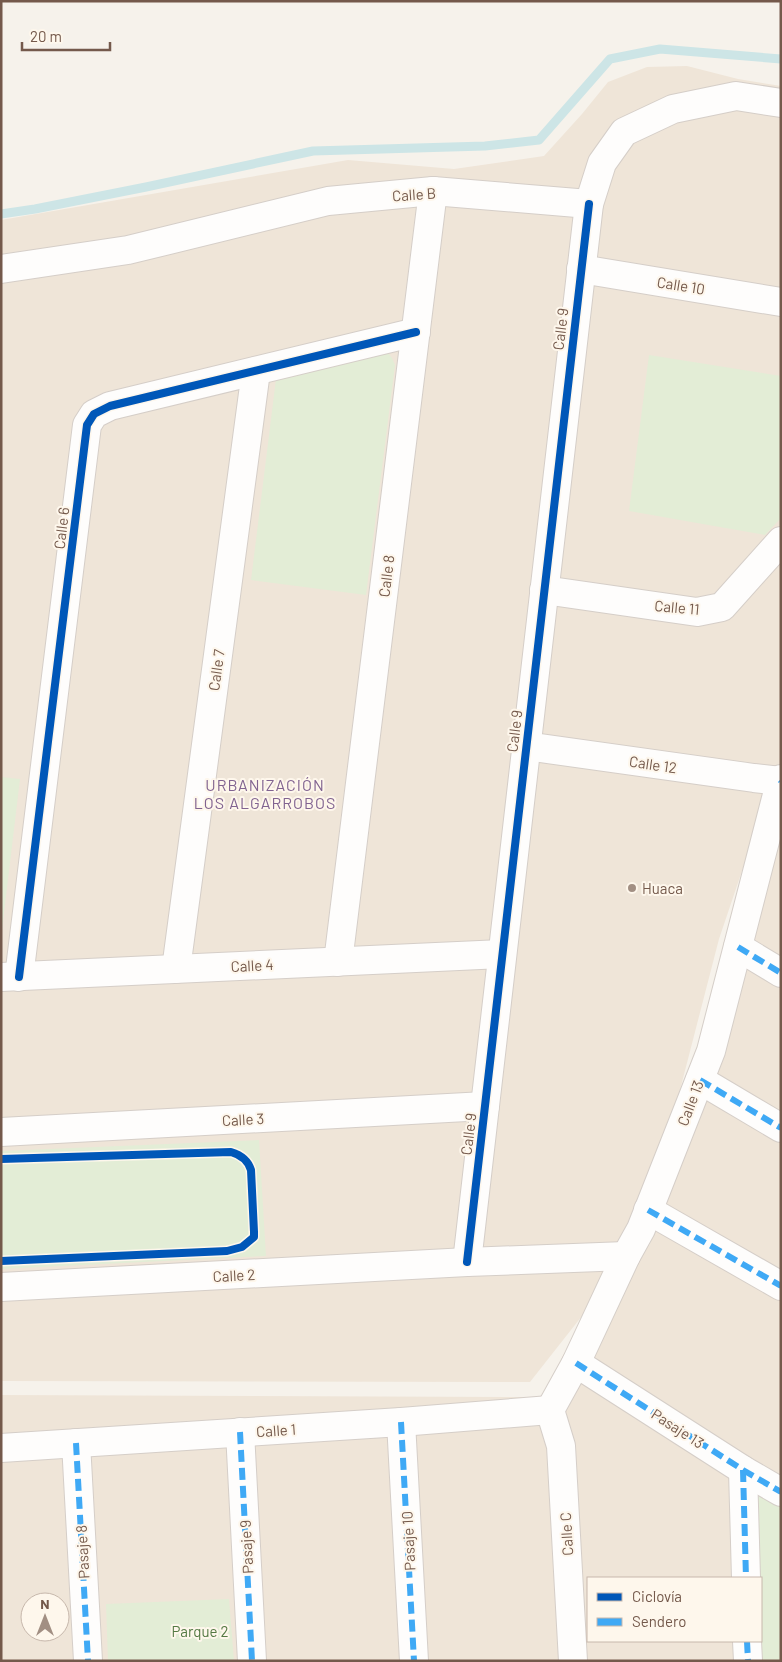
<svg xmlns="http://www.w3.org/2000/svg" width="782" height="1662" font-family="Barlow,sans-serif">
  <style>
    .residential { fill: #efe5d8; fill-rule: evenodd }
    .green { fill: #e3edd6 }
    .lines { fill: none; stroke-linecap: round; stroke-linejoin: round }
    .stream { stroke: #cde5e6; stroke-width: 9 }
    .minor-casing { stroke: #d5cec8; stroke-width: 30 }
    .minor { stroke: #fefdfc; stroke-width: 28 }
    .quiet { stroke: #3fa9f5; stroke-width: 6; stroke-dasharray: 12 6; stroke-linecap: butt }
    .cycleway-casing { stroke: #fef7ec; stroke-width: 11 }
    .cycleway { stroke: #0057b8; stroke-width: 8 }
    .poi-dot { fill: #a28f83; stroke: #fef7ec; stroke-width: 2 }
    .labels { text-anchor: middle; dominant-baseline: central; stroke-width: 4; stroke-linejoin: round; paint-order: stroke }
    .street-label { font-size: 15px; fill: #74594b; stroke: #fef7ec }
    .poi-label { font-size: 15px; fill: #74594b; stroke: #fef7ec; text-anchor: start }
    .park-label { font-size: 15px; fill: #547943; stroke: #fef7ec }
    .neighbourhood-label { font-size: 16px; letter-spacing: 1px; fill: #816390; stroke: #fef7ec }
  </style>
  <rect width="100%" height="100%" fill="#f6f2eb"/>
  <g class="residential">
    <path d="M687,66L738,79L781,86V806L772,815L745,862L719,939L641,1241L530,1382L1,1381V220L348,160L454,169L544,156L582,114L608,82L647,67Z"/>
    <path d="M781,813V1661H1V1395L541,1397L650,1244L753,865ZM588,1578H761V1641H588ZM30,1602H60V1632H30Z"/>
  </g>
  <g class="green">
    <path d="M382,353H388L392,358L395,365L366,595L251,580L276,379Z"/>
    <path d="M649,355L781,376V518L765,535L629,511Z"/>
    <path d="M1,777L20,779L1,938Z"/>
    <path d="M259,1140L266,1256L1,1269V1151Z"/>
    <path d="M750,1483L781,1501V1661H755L761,1641V1578H753Z"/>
    <path d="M229,1599L234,1661H108L106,1604Z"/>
  </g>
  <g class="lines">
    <path class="stream" d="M1,214L35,209L146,187L313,151L485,146L539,140L610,59L660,49L781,59"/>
    <g class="minor-casing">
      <g id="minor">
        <path d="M1,269L128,250L328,201L433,191L589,204L602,163L624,132L673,109L736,96L781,103"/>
        <path d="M581,269L781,302"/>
        <path d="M544,590L697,612L722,607L781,541"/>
        <path d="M526,746L754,778L781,781"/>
        <path d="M738,947L781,973"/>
        <path d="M338,962L433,191"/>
        <path d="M176,969L256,371"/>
        <path d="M1,977L502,954"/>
        <path d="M19,977L87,425L94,414L110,406L416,332"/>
        <path d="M700,1080L781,1128"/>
        <path d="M1,1132L485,1106"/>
        <path d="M648,1210L781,1286"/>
        <path d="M467,1262L589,204"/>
        <path d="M1,1287L467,1262L626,1256"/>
        <path d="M576,1363L743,1470L781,1492"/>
        <path d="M550,1410L576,1363L626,1256L641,1229L711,1051L781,779"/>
        <path d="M550,1410L561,1446L573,1661"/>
        <path d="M401,1422L414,1661"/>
        <path d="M240,1432L252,1661"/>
        <path d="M76,1443L88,1661"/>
        <path d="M1,1448L401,1422L550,1410"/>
        <path d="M743,1470L746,1578"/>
        <path d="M747,1641L748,1661"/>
      </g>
    </g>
    <use href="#minor" class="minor"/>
    <g class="quiet">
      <path d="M780,780L781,781"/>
      <path d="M738,947L781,973"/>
      <path d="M700,1080L781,1128"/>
      <path d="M648,1210L781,1286"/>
      <path d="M576,1363L743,1470L781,1492"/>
      <path d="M401,1422L414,1661"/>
      <path d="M240,1432L252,1661"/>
      <path d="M76,1443L88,1661"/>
      <path d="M743,1470L746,1578"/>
      <path d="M747,1641L748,1661"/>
    </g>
    <g class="cycleway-casing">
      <g id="cycleway">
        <path d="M19,977L87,425L94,414L110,406L416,332"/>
        <path d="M1,1159L231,1152C241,1155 248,1160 251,1170L254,1232V1237L242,1247L227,1251L1,1261"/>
        <path d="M467,1262L589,204"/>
      </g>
    </g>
    <use href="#cycleway" class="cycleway"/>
  </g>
  <circle class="poi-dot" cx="632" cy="888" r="5"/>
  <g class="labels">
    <g class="street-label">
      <text transform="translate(414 194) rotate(-4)">Calle B</text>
      <text transform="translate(681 285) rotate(9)">Calle 10</text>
      <text transform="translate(560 329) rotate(-83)">Calle 9</text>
      <text transform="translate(61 528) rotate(-83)">Calle 6</text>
      <text transform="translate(386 576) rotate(-83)">Calle 8</text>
      <text transform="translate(677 607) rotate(5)">Calle 11</text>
      <text transform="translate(216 670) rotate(-82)">Calle 7</text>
      <text transform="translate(514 731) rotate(-83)">Calle 9</text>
      <text transform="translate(653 764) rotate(8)">Calle 12</text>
      <text transform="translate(252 965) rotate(-3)">Calle 4</text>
      <text transform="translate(690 1103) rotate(-69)">Calle 13</text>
      <text transform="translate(243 1119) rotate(-3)">Calle 3</text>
      <text transform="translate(468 1134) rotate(-83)">Calle 9</text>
      <text transform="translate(234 1275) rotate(-3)">Calle 2</text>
      <text transform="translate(678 1428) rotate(33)">Pasaje 13</text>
      <text transform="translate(276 1430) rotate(-4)">Calle 1</text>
      <text transform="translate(566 1534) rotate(-93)">Calle C</text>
      <text transform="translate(408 1541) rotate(-93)">Pasaje 10</text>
      <text transform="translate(246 1547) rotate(-93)">Pasaje 9</text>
      <text transform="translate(82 1552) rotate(-93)">Pasaje 8</text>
    </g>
    <g class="poi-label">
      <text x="642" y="888">Huaca</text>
    </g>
    <g class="park-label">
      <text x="200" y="1631">Parque 2</text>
    </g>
    <g class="neighbourhood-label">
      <text x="265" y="784">URBANIZACIÓN<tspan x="265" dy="18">LOS ALGARROBOS</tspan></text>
    </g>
  </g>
  <rect width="782" height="1662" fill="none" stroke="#74594b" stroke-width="5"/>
  <rect x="587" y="1577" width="175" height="65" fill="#fef7ec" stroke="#c7b8ac"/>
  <rect x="597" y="1593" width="25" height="8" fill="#0057b8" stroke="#c7b8ac"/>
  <text x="632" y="1602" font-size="15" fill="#74594b">Ciclovía</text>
  <rect x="597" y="1618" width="25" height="8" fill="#3fa9f5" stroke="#c7b8ac"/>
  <text x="632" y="1627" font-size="15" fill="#74594b">Sendero</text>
  <g transform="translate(45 1617)"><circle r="24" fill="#fef7ec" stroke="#c7b8ac"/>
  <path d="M0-4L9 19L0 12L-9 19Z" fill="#a28f83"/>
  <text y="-8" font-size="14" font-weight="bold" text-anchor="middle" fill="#74594b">N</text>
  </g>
  <path d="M22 42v8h88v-8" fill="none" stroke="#74594b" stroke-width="2.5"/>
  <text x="30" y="42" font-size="15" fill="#74594b" stroke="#fef7ec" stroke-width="4" paint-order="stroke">20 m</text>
</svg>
